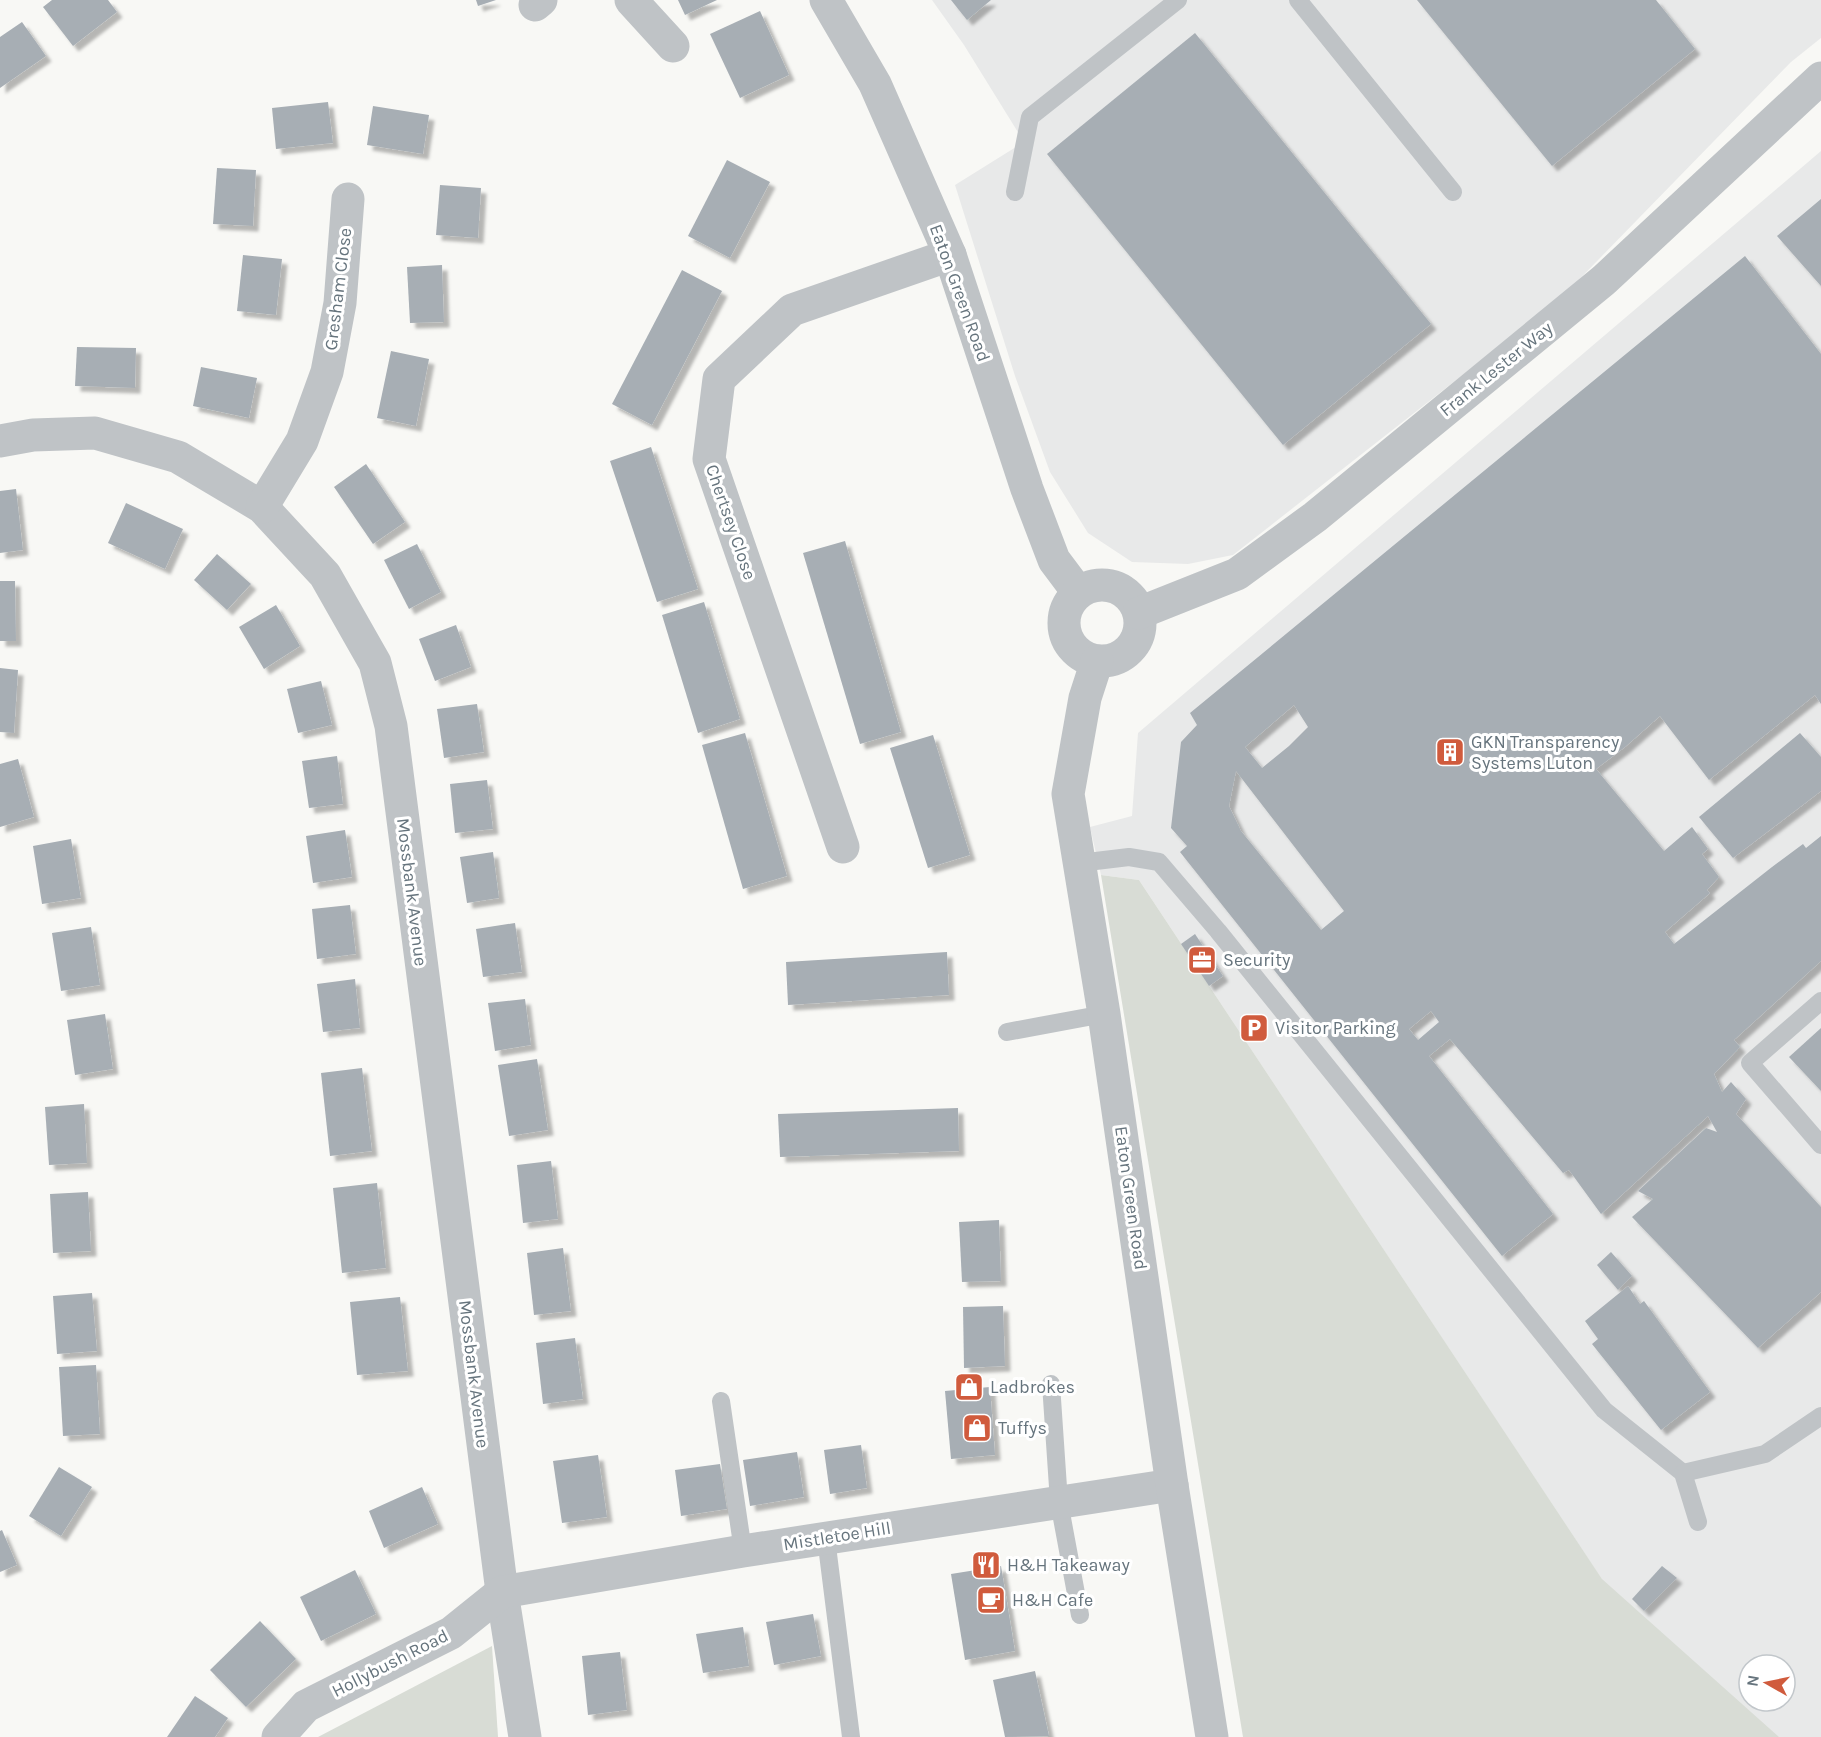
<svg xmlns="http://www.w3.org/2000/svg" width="1821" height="1737" font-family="Karla,sans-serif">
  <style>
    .built { fill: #e8e9e9; fill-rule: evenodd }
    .green { fill: #d8dcd5 }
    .building { fill: #a7aeb4; fill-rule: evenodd; filter: url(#shadow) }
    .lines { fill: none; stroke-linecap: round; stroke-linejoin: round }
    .service { stroke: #bfc3c6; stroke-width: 18 }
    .minor { stroke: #bfc3c6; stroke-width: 33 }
    .tertiary { stroke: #bfc3c6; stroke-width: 33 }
    .labels { text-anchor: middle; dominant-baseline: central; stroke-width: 6; stroke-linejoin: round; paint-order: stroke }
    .street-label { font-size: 18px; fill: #66747d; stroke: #fff }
    .poi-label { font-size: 18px; fill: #66747d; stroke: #fff; text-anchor: start }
  </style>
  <defs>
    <filter id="shadow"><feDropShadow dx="5.5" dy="5.5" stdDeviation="1.5" flood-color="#0004"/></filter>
  </defs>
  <rect width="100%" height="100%" fill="#f8f8f5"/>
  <g class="built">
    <path d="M932,0H1821V38L1791,62L1562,297L1233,555L1188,564L1132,562L1088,533L1050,472L1015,376L955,185L1024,142L964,45Z"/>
    <path d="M1821,151V1737H1776L1607,1587L1139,880L1101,875L1090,827L1132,816L1138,733ZM1749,1665H1785V1701H1749Z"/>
  </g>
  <g class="green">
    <path d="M1101,875L1139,880L1602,1579L1779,1737H1243Z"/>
    <path d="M492,1646L498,1737H318Z"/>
  </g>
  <g class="building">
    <path d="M52,0H108L117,12L73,46L43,7Z"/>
    <path d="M476,0H496L478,6Z"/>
    <path d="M678,0H717L685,15Z"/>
    <path d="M951,0H991L967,20Z"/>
    <path d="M1417,0H1656L1695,49L1552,166Z"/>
    <path d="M760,11L789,75L740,98L710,34Z"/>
    <path d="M22,22L46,56L0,88V37Z"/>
    <path d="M1195,33L1431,324L1283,445L1047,154Z"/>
    <path d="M328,102L333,143L276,149L272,108Z"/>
    <path d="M373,106L429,115L423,154L367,145Z"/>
    <path d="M727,160L770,182L730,258L688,236Z"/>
    <path d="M217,168L256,170L253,226L213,224Z"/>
    <path d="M440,185L481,188L478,238L436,235Z"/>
    <path d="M1821,199V286L1777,236Z"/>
    <path d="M243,255L282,259L276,315L237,311Z"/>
    <path d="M1745,256L1821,354V704L1815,695L1709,780L1660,716L1625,747L1596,769L1664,851L1692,827L1708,849L1702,854L1719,877L1707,890L1710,893L1665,932L1674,944L1772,867L1803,844L1806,848L1821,836V961L1734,1040L1740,1047L1714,1074L1722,1092L1731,1082L1746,1099L1736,1114L1821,1207V1292L1758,1348L1632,1217L1653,1199L1638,1191L1706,1128L1717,1132L1708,1116L1601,1214L1569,1170L1563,1173L1450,1039L1429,1056L1553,1214L1502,1256L1180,852L1187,846L1171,828L1181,742L1197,725L1190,713ZM1294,705L1308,727L1289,746L1262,768L1245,747ZM1236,771L1344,911L1321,930L1241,831L1229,806ZM1431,1011L1439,1022L1418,1040L1409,1029Z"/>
    <path d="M442,265L444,322L410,323L407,267Z"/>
    <path d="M682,270L722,291L652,425L612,404Z"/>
    <path d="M77,347L136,348L135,388L75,386Z"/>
    <path d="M391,351L429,359L416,426L377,418Z"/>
    <path d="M201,367L257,378L249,418L193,406Z"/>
    <path d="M651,447L698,589L657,602L610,461Z"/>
    <path d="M366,464L405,522L373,544L334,487Z"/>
    <path d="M16,489L23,550L0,553V491Z"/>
    <path d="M126,503L183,529L165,569L108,543Z"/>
    <path d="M845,541L901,732L860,744L803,553Z"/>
    <path d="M417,544L441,592L409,609L384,560Z"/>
    <path d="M217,554L251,584L227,610L194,580Z"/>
    <path d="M0,581H15L16,641H0Z"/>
    <path d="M704,602L740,719L698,733L662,615Z"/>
    <path d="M276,605L300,646L264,669L239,627Z"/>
    <path d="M456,625L471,667L435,681L419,639Z"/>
    <path d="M0,668L18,670L14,733L0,732Z"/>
    <path d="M321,681L332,725L298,733L287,689Z"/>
    <path d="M477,704L484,752L444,758L437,709Z"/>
    <path d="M745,733L787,876L743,889L702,745Z"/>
    <path d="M1800,733L1821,757V791L1733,858L1699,817Z"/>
    <path d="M933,735L970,855L928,868L890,748Z"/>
    <path d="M337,756L343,804L309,808L302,761Z"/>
    <path d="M18,759L34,817L0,827V764Z"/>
    <path d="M487,780L493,829L455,833L450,784Z"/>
    <path d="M345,830L352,877L313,883L306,836Z"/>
    <path d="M71,839L81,898L42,904L33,846Z"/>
    <path d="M493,852L499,898L467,903L460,857Z"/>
    <path d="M350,905L356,954L317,959L312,909Z"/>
    <path d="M515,923L522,972L483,977L476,929Z"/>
    <path d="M91,927L100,985L61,991L52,933Z"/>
    <path d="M1195,934L1223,976L1209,986L1181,944Z"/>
    <path d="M947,952L949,995L788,1005L786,962Z"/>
    <path d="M355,979L360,1028L323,1032L317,984Z"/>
    <path d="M525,999L531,1045L495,1051L488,1003Z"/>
    <path d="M105,1014L113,1069L75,1075L67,1020Z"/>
    <path d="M1821,1028V1091L1789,1057Z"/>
    <path d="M537,1059L548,1130L509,1136L498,1065Z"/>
    <path d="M362,1068L372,1151L330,1156L321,1073Z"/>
    <path d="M84,1104L87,1163L49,1165L45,1107Z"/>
    <path d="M958,1108L959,1151L780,1157L778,1114Z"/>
    <path d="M551,1161L558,1219L523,1223L517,1165Z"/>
    <path d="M377,1183L386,1268L342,1273L333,1188Z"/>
    <path d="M88,1192L91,1251L53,1253L50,1194Z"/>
    <path d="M999,1220L1001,1281L962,1282L959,1222Z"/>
    <path d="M563,1248L571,1311L534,1315L527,1253Z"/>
    <path d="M1611,1252L1632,1276L1618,1290L1597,1265Z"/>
    <path d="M1628,1286L1640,1304L1644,1301L1710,1392L1661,1430L1592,1344L1598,1339L1585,1321Z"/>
    <path d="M92,1293L97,1351L57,1354L53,1296Z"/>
    <path d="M400,1297L408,1371L357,1375L350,1302Z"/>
    <path d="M1003,1306L1005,1366L964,1368L963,1307Z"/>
    <path d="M575,1338L583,1399L543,1404L536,1343Z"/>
    <path d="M96,1365L100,1434L63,1436L59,1367Z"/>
    <path d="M990,1387L995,1455L951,1459L945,1391Z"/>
    <path d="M861,1445L867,1488L830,1494L824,1450Z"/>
    <path d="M797,1452L804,1497L750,1506L743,1460Z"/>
    <path d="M598,1455L607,1517L562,1523L553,1461Z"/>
    <path d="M720,1464L727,1509L681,1516L675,1470Z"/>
    <path d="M59,1467L92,1487L61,1536L29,1516Z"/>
    <path d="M422,1487L438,1524L384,1548L369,1511Z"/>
    <path d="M2,1530L17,1565L0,1572V1531Z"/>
    <path d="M1001,1566L1015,1651L965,1660L951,1574Z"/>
    <path d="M1662,1566L1677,1578L1644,1611L1632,1599Z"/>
    <path d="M355,1570L376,1614L321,1641L300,1597Z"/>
    <path d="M813,1614L821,1656L774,1665L766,1622Z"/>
    <path d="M260,1621L296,1659L246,1707L210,1670Z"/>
    <path d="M743,1627L749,1666L703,1673L696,1634Z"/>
    <path d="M620,1652L627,1710L588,1715L582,1656Z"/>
    <path d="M1035,1671L1049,1736L1005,1737L993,1680Z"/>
    <path d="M195,1696L228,1718L215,1737H167Z"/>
  </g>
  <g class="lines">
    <g class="service">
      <path d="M1298,0L1453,192"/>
      <path d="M1015,192L1030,117L1178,0"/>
      <path d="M1079,863L1129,857L1159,862L1218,931L1604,1410L1683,1473L1698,1522"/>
      <path d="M1821,1001L1750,1063L1821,1145"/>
      <path d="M1007,1032L1104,1014"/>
      <path d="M1051,1384L1059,1502L1080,1615"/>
      <path d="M721,1401L743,1551"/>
      <path d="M1683,1473L1765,1454L1821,1416"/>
      <path d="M826,1538L851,1737"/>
    </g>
    <g class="minor">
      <path d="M631,0L673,46"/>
      <path d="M535,5L541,0"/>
      <path d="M0,441L33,435L95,433L178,457L262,507L325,575L375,663L391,726L502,1592L525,1737"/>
      <path d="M262,507L302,441L327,372L340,303L348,199"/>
      <path d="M843,847L709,459L719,379L792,310L950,255"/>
      <path d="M278,1737L306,1706L451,1633L502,1592L743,1551L1172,1485"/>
    </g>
    <g class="tertiary">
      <path d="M826,0L875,84L950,255L1027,489L1054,560L1078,592"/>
      <circle cx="1102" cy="623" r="38"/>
      <path d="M1139,613L1237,574L1315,517L1604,280L1821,78"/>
      <path d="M1097,661L1085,698L1068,794L1104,1014L1172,1485L1212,1737"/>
    </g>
  </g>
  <defs>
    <g id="building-square" transform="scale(1.5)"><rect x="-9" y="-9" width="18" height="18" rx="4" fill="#d05b3d" stroke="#fff"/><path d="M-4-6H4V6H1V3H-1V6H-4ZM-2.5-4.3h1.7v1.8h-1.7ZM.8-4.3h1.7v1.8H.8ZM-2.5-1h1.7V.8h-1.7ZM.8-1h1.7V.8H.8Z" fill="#fff"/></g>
    <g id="office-square" transform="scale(1.5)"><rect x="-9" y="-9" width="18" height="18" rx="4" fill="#d05b3d" stroke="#fff"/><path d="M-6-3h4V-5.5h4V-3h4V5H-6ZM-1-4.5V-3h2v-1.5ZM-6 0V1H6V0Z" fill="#fff"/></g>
    <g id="parking-square" transform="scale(1.5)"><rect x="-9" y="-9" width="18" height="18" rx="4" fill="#d05b3d" stroke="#fff"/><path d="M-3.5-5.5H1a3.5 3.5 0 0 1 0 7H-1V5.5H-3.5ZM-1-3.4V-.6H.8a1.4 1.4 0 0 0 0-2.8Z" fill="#fff"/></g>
    <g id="shop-square" transform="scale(1.5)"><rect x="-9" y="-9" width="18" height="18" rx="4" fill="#d05b3d" stroke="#fff"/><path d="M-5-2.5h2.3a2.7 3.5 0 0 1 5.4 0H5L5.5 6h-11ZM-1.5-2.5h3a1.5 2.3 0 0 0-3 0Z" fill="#fff"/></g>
    <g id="restaurant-square" transform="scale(1.5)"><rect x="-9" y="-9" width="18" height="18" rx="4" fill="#d05b3d" stroke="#fff"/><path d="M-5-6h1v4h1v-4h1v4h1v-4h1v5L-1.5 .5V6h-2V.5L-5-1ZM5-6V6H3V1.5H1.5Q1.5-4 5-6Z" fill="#fff"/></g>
    <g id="cafe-square" transform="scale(1.5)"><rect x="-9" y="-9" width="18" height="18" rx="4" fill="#d05b3d" stroke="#fff"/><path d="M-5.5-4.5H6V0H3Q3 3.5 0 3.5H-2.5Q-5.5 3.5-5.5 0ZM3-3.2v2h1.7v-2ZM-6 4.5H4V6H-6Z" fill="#fff"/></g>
  </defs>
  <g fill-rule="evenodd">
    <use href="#building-square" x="1450" y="752"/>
    <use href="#office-square" x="1202" y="960"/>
    <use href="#parking-square" x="1254" y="1028"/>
    <use href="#shop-square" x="969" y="1387"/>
    <use href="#shop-square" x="977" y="1428"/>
    <use href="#restaurant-square" x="986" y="1565"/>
    <use href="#cafe-square" x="991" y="1600"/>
  </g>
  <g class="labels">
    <g class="street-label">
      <text transform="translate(338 289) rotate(-83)">Gresham Close</text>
      <text transform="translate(960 293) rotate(70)">Eaton Green Road</text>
      <text transform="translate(1496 369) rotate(-39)">Frank Lester Way</text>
      <text transform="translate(731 522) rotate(71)">Chertsey Close</text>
      <text transform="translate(412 892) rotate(83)">Mossbank Avenue</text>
      <text transform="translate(1131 1198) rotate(82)">Eaton Green Road</text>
      <text transform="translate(474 1374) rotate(83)">Mossbank Avenue</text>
      <text transform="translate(837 1536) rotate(-9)">Mistletoe Hill</text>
      <text transform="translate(390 1663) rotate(-27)">Hollybush Road</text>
    </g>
    <g class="poi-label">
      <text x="1471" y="742">GKN Transparency<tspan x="1471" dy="21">Systems Luton</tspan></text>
      <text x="1223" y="960">Security</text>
      <text x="1275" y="1028">Visitor Parking</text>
      <text x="990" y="1387">Ladbrokes</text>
      <text x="998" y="1428">Tuffys</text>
      <text x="1007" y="1565">H&amp;H Takeaway</text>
      <text x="1012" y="1600">H&amp;H Cafe</text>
    </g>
  </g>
  <g transform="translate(1767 1683) rotate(279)"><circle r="28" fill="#ffffff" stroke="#c2c7cb" stroke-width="1.5"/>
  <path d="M0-4.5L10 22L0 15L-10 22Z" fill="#d05b3d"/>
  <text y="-9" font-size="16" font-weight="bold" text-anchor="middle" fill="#66747d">N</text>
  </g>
</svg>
